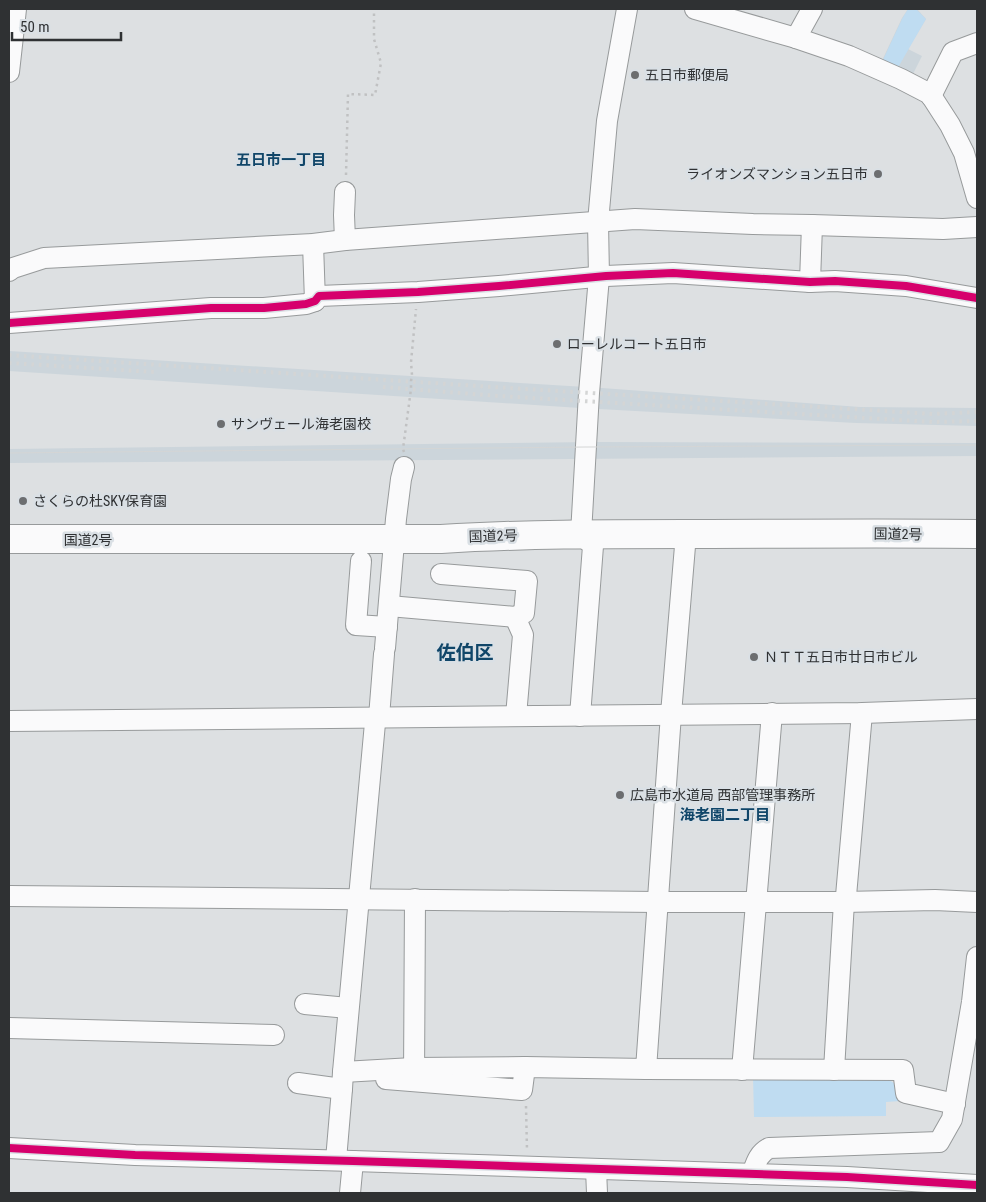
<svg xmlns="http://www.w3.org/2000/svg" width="986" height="1202" font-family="'Roboto Condensed','Noto Sans JP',sans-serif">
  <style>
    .built { fill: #ccd5db }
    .green { fill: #bfdcf1 }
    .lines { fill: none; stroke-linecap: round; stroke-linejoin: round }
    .minor-casing { stroke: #979a9b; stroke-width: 22 }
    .highway-casing { stroke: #979a9b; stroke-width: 30 }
    .path { stroke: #c0c1c2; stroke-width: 2.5; stroke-dasharray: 2.5 4; stroke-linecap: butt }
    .minor { stroke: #fafafb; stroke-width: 20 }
    .highway { stroke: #fafafb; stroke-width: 28 }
    .tram { stroke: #d4d5d5; stroke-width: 1 }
    .rail { stroke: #d4d5d5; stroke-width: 4; stroke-dasharray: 2.5 5; stroke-linecap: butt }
    .cycleway-casing { stroke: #dae0e5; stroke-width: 11 }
    .cycleway { stroke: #d6006c; stroke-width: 8 }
    .poi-dot { fill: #6c6e70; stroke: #dae0e5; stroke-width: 2 }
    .labels { text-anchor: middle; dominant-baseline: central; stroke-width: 5; stroke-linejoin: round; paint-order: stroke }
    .poi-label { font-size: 14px; fill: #2f3133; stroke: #dae0e5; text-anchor: start }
    .street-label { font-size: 14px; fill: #2f3133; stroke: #dae0e5 }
    .neighbourhood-label { font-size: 15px; font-weight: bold; fill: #104669; stroke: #dae0e5 }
    .district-label { font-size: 19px; font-weight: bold; fill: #104669; stroke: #dae0e5 }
  </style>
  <rect width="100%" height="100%" fill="#dde0e2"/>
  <g class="built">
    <path d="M908,9H917L926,19L908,49L922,56L911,78L880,65L902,18Z"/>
    <path d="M9,351L602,388L860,407L977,408V426L856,423L580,408L9,371Z"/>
    <path d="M595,442L977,443V456L9,463V449Z"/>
  </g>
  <g class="green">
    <path d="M908,9H916L926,19L896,71L881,64L902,19Z"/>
    <path d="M753,1075H880L901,1087L900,1101L886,1102V1116L754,1117Z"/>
  </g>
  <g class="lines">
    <g class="minor-casing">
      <g id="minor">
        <path d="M695,9L796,38L849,56L901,79L930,94L950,125L964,153L977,198"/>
        <path d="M796,38L812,9"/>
        <path d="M9,72L16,9"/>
        <path d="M931,96L953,52L977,43"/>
        <path d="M345,240L344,215L345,192"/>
        <path d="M313,244L315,301"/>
        <path d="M9,271L13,268L44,258L313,244L345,240L635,219L753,224L812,225L943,229L977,227"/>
        <path d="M810,282L812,225"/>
        <path d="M9,323L211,308H264L306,304L315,301L319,296L418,292L499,286L606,276L673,273L810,282L835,281L906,286L977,298"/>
        <path d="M361,561L356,625L387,627"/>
        <path d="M389,606L515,617L524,613L527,581L441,574"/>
        <path d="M515,617L523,635L516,716"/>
        <path d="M385,648L396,519L401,479L404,467"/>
        <path d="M580,716L593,546L581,534L589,393L599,277L598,222L607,121L627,9"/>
        <path d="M9,721L862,713L977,709"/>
        <path d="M9,896L657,902H844L935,900L977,902"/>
        <path d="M305,1004L348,1008"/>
        <path d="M9,1028L274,1035"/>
        <path d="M646,1069L903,1070L906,1093L955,1104"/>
        <path d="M742,1070L772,713"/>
        <path d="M834,1070L844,902L846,896L862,713"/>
        <path d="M343,1072L413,1068L525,1067L646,1069L671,714L686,534"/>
        <path d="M386,1079L522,1090L525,1067"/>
        <path d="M414,1080L415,899"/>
        <path d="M298,1083L342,1089"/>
        <path d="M9,1148L135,1155L353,1161L847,1177L977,1185"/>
        <path d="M336,1160L342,1089L343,1072L375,723L379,717L384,654"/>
        <path d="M596,1169L597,1193"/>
        <path d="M752,1174C756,1163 758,1154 769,1148L939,1142L952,1119L972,1002L977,957"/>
        <path d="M350,1193L353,1161"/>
      </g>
    </g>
    <g class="highway-casing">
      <path id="highway" d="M9,539H441C523,534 604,534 686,534C783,534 880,533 977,534"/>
    </g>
    <g class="path">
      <path d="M346,175L348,94L375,95L381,63L374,39V9"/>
      <path d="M404,452L403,449L411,389V381L412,375L411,362L416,309"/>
      <path d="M526,1106L527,1150"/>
    </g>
    <use href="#minor" class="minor"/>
    <use href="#highway" class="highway"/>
    <path class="tram" d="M9,453L586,447L977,445"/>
    <g class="rail">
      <path d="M9,355L493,387L933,414L977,412"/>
      <path d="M9,363L154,372"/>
      <path d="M383,387L499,396L932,422L977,421"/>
    </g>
    <g class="cycleway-casing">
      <g id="cycleway">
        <path d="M9,323L211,308H264L306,304L315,301L319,296L418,292L499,286L606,276L673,273L810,282L835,281L906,286L977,298"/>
        <path d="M9,1148L135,1155L353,1161L847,1177L977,1185"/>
      </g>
    </g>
    <use href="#cycleway" class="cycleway"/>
  </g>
  <g class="poi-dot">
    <circle cx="635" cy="75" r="5"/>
    <circle cx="878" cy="174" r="5"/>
    <circle cx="557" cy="344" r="5"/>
    <circle cx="221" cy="424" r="5"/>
    <circle cx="23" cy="501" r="5"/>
    <circle cx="754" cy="657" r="5"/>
    <circle cx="620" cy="795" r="5"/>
  </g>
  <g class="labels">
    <g class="poi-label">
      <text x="645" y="75">五日市郵便局</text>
      <text x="868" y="174" text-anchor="end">ライオンズマンション五日市</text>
      <text x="567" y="344">ローレルコート五日市</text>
      <text x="231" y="424">サンヴェール海老園校</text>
      <text x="33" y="501">さくらの杜SKY保育園</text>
      <text x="764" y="657">ＮＴＴ五日市廿日市ビル</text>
      <text x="630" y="795">広島市水道局 西部管理事務所</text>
    </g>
    <g class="street-label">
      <text transform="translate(898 534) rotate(1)">国道2号</text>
      <text transform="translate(493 536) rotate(-2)">国道2号</text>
      <text x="88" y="540">国道2号</text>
    </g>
    <g class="neighbourhood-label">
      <text x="281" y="160">五日市一丁目</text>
      <text x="725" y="815">海老園二丁目</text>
    </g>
    <g class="district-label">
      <text x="465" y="652">佐伯区</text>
    </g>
  </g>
  <rect width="986" height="1202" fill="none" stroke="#2f3133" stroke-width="20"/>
  <path d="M12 32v8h109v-8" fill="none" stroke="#2f3133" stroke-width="2.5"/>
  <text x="20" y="32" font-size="15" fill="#2f3133" stroke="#dae0e5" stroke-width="4" paint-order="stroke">50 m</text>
</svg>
